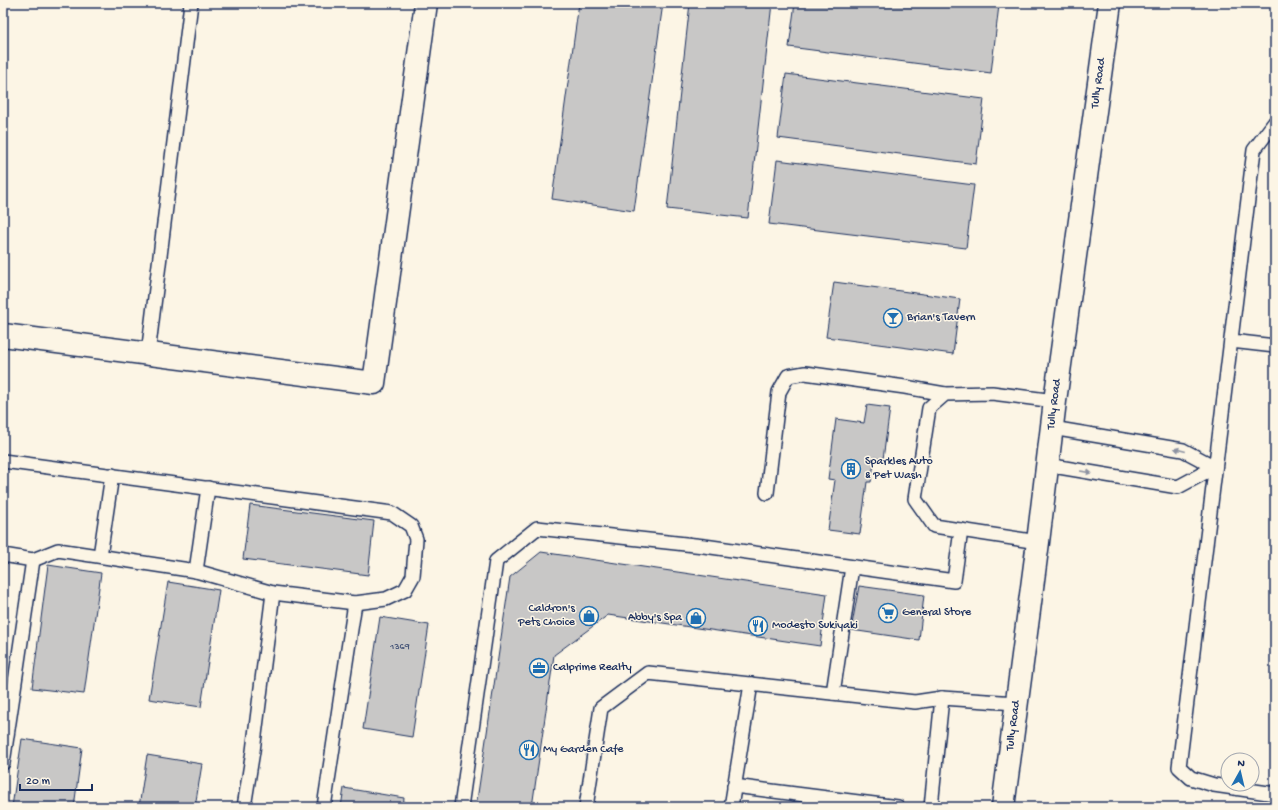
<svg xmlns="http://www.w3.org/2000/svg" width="1278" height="810" font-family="'Gochi Hand',sans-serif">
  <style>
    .building { fill: #c8c7c6; stroke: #1b2f5e }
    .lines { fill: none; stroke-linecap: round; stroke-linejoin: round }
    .service-casing { stroke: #1b2f5e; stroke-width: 16 }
    .minor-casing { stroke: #1b2f5e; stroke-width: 25 }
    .secondary-casing { stroke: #1b2f5e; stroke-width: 25 }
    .service { stroke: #fcf5e5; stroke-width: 13 }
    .minor { stroke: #fcf5e5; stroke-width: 22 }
    .secondary { stroke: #fcf5e5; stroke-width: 22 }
    .oneway { fill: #8c92a2 }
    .labels { text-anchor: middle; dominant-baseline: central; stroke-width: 3; stroke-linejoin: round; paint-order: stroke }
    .number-label { font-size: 10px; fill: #465578 }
    .street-label { font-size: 12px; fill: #1b2f5e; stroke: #fcf5e5 }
    .poi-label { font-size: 12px; fill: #1b2f5e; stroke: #fcf5e5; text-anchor: start }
  </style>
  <rect width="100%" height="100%" fill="#fcf5e5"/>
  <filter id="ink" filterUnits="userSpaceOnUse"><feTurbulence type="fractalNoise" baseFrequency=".025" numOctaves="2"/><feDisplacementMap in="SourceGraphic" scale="8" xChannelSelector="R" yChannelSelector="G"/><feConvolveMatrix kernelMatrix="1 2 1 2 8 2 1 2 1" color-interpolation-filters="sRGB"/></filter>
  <g filter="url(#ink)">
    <g class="building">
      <path d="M579,3H663L634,211L552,199Z"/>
      <path d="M690,3H772L748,218L667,209Z"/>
      <path d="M795,3H984L999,5L991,73L789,47Z"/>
      <path d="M786,74L984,99L976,164L778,138Z"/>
      <path d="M777,160L974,185L966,248L769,224Z"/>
      <path d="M834,282L960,299L953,354L826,337Z"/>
      <path d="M867,405L890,408L883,459L875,457L871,482H867L860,534L828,530L835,480L828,479L836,419L864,423Z"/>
      <path d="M250,505L374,521L368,575L243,559Z"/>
      <path d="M541,552L827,594L820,646L608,615L554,655L532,807H476L510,577Z"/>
      <path d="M48,565L101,573L84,694L32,688Z"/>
      <path d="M168,582L219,590L201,707L149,699Z"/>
      <path d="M859,586L924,595L919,640L851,630Z"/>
      <path d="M380,617L429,625L412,737L363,729Z"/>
      <path d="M22,739L82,748L74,807H12Z"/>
      <path d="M147,755L202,764L195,807H139Z"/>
      <path d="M344,788L404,798L403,807H341Z"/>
    </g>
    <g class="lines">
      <g class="service-casing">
        <g id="service">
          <path d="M1275,122L1254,150L1179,767L1191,778L1214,785L1275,794"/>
          <path d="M1231,341L1275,346"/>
          <path d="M148,354L191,3"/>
          <path d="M1052,428L1183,450L1215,467"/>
          <path d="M3,461L392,513L411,526L416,539L413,576L405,590L386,599L355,603L273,593L196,571L58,550L33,560L3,555"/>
          <path d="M1047,465L1178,487L1215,467"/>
          <path d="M767,493L779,392L788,376L805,373L905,387L945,394"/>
          <path d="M1038,542L934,526L915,499L929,408L945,394L992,393L1055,401"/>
          <path d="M100,556L112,475"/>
          <path d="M196,571L208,488"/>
          <path d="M833,693L852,567"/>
          <path d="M3,763L33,560"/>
          <path d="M734,786L898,807"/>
          <path d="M244,807L253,751L273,593"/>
          <path d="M324,807L355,603"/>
          <path d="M461,807L496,561L537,528L704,546L954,581L961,530"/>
          <path d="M586,807L601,708L648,673L915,702L942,698L1016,703"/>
          <path d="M731,807L751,684"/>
          <path d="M931,807L942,698"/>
        </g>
      </g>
      <g class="minor-casing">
        <path id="minor" d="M3,335L374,383L426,3"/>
      </g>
      <g class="secondary-casing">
        <g id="secondary">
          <path id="s1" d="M1003,807L1038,542L1055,401L1110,3"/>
        </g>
      </g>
      <use href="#service" class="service"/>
      <use href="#minor" class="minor"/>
      <use href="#secondary" class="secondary"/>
    </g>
    <defs><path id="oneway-solid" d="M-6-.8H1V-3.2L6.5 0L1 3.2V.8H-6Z"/></defs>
    <g class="oneway">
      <use href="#oneway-solid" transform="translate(1180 450) rotate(-165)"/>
      <use href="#oneway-solid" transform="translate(1086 472) rotate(9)"/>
    </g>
  </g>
  <defs>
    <g id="bar-ring" transform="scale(1)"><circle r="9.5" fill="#fcf5e5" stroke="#1f6fb2" stroke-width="1.5"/><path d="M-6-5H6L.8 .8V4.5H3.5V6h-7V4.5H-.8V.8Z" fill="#1f6fb2"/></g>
    <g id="building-ring" transform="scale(1)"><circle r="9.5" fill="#fcf5e5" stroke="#1f6fb2" stroke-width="1.5"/><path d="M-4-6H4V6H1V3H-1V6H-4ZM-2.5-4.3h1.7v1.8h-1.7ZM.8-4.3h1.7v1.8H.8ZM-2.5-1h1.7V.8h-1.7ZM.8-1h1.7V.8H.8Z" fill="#1f6fb2"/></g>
    <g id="supermarket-ring" transform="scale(1)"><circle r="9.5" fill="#fcf5e5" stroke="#1f6fb2" stroke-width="1.5"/><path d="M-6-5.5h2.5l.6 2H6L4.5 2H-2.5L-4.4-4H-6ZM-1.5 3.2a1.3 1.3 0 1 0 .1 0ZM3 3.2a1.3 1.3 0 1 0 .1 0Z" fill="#1f6fb2"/></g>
    <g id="shop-ring" transform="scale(1)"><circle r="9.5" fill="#fcf5e5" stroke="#1f6fb2" stroke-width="1.5"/><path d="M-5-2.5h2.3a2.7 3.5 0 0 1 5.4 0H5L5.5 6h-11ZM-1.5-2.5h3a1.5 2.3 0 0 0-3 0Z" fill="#1f6fb2"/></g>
    <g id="restaurant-ring" transform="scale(1)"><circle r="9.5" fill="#fcf5e5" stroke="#1f6fb2" stroke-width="1.5"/><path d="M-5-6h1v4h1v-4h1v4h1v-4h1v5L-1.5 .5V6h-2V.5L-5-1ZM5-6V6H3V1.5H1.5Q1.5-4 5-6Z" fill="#1f6fb2"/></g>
    <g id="office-ring" transform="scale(1)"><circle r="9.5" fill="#fcf5e5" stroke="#1f6fb2" stroke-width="1.5"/><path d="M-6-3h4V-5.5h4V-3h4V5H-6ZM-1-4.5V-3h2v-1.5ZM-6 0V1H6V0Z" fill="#1f6fb2"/></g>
  </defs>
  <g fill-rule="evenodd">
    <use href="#bar-ring" x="893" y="318"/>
    <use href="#building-ring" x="851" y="469"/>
    <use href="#supermarket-ring" x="888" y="613"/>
    <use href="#shop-ring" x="589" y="616"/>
    <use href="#shop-ring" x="696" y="618"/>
    <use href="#restaurant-ring" x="758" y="626"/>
    <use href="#office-ring" x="539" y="668"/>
    <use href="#restaurant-ring" x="529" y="750"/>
  </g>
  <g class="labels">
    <g class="number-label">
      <text x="400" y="647">1369</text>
    </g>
    <g class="street-label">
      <text stroke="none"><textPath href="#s1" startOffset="730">Tully Road</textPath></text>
      <text stroke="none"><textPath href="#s1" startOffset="406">Tully Road</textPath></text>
      <text stroke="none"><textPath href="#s1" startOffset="82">Tully Road</textPath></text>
    </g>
    <g class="poi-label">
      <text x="907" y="318">Brian's Tavern</text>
      <text x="865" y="462">Sparkles Auto<tspan x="865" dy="14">&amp; Pet Wash</tspan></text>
      <text x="575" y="609" text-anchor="end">Caldron's<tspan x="575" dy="14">Pets Choice</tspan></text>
      <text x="902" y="613">General Store</text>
      <text x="682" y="618" text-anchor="end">Abby's Spa</text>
      <text x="772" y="626">Modesto Sukiyaki</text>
      <text x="553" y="668">Calprime Realty</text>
      <text x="543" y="750">My Garden Cafe</text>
    </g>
  </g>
  <rect width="1278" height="810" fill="none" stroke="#fcf5e5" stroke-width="16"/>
  <rect x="8" y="8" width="1262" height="794" fill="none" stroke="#1b2f5e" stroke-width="1.5" filter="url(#ink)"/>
  <g transform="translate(1240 772) rotate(8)"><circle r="19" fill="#fcf5e5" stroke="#a2a6af"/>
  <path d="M0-3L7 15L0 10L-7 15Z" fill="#1f6fb2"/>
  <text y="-6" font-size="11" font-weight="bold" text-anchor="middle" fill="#1b2f5e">N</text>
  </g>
  <path d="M20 784v6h72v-6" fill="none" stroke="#1b2f5e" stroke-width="2"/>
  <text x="26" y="784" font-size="12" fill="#1b2f5e" stroke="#fcf5e5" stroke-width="3" paint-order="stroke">20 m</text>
</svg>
